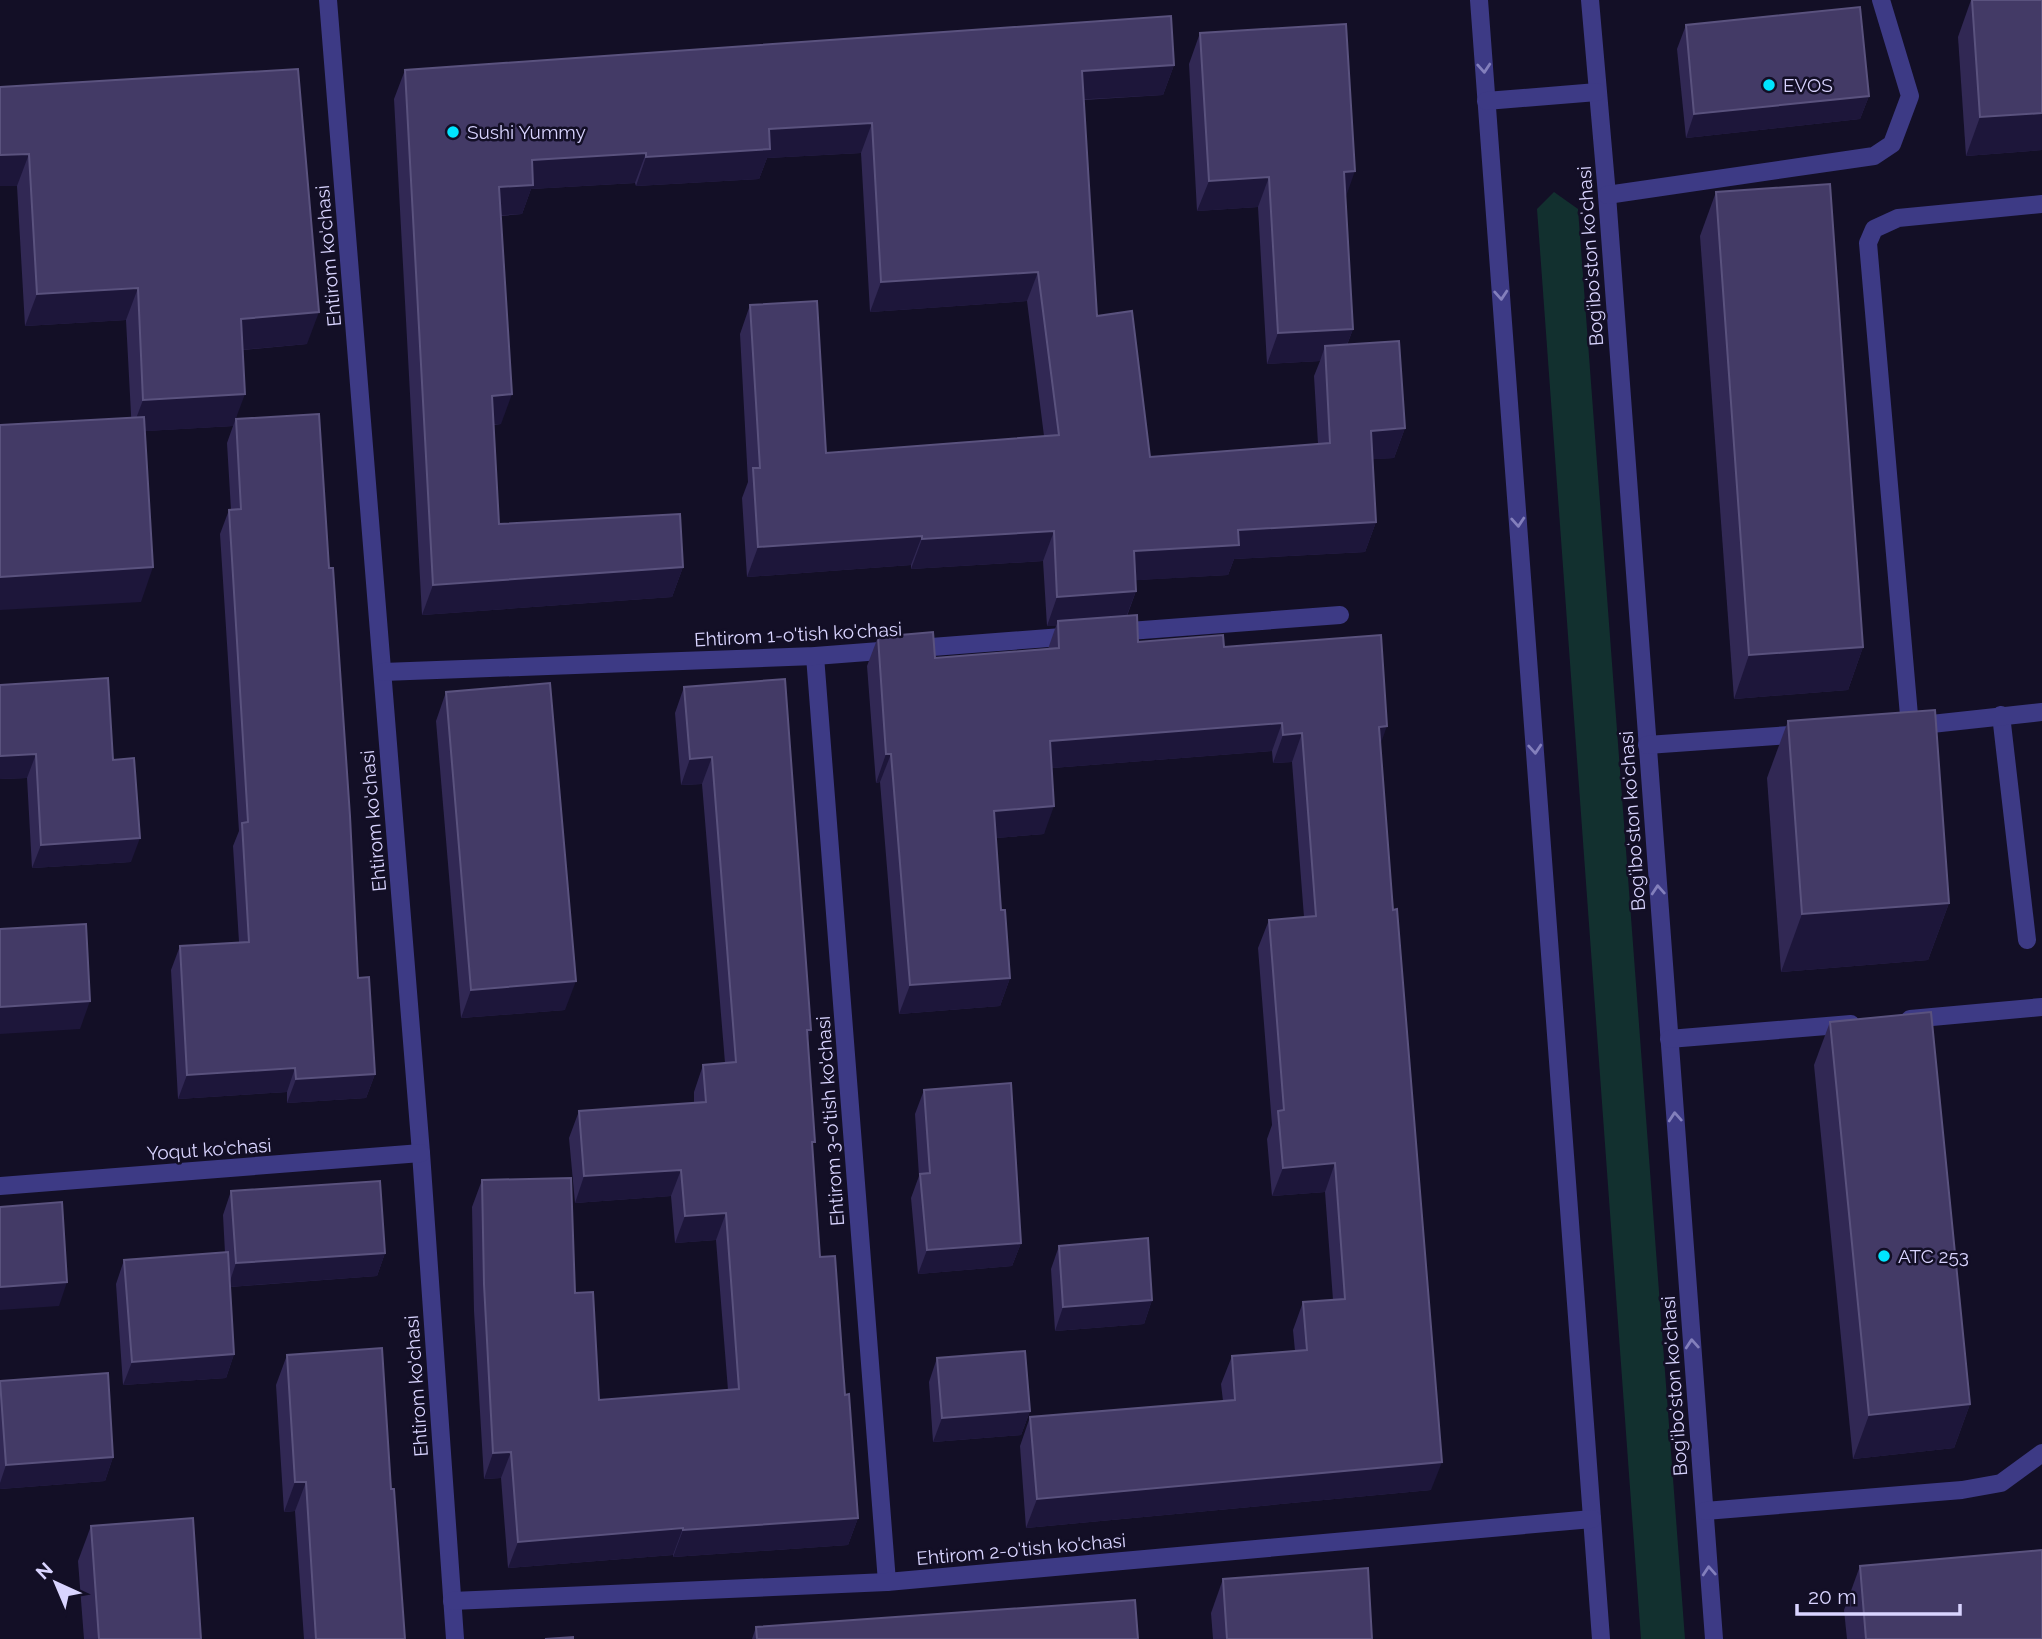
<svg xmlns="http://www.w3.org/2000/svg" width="2042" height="1639" font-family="Raleway,sans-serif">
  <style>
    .green { fill: #12302f }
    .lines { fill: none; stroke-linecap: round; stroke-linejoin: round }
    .minor { stroke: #3d3a85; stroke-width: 18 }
    .wall { fill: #312854 }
    .shaded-wall { fill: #1d163a }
    .building { fill: #433a66; stroke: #5a527e; stroke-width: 2 }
    .oneway { stroke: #837fbc }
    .poi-dot { fill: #00e5ff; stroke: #130f26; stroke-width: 2.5 }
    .labels { text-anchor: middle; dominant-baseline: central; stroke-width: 5; stroke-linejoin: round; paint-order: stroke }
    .poi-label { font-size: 19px; fill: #d9d4ff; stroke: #130f26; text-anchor: start }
    .street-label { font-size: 19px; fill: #d9d4ff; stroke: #130f26 }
  </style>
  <rect width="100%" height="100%" fill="#130f26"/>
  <path class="green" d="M1554,192L1578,209L1685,1639H1641L1537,209Z"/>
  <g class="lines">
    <g class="minor">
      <path d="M328,0L421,1153L455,1639"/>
      <path d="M1479,0L1601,1639"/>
      <path d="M1590,0L1607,195L1714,1639"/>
      <path d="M1486,101L1597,92"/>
      <path d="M1607,195L1874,156L1892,144L1910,96L1881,0"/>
      <path d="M1116,632L1340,615"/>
      <path d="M815,656L887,1582"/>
      <path d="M383,672L815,656L1075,636"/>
      <path d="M2001,715L2027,940"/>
      <path d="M1913,726L2042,712"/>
      <path d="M1910,727L1868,243L1874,229L1898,218L2042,204"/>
      <path d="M1647,745L1805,734"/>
      <path d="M1910,1019L2042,1007"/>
      <path d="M1669,1039L1851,1024"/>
      <path d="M0,1186L421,1153"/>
      <path d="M1705,1511L1962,1490L2001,1483L2042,1453"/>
      <path d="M452,1601L887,1582L1592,1519"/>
    </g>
  </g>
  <g class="wall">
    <path d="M1971,0H2042V150L1966,156L1958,37Z"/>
    <path d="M1686,25L1869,96L1860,119L1686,138L1677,49Z"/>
    <path d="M1200,33L1345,198L1353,329L1347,345L1405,428L1394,458L1372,459L1376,522L1365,552L1234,559L1228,575L1136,580V591L1127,616L1138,642L1224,647L1380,746L1431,1490L1026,1528L1020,1446L1030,1417L1223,1401L1221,1384L1232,1356L1295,1351L1293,1330L1303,1302L1333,1300L1325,1192L1272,1196L1267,1139L1272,1125L1258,948L1269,920L1304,917L1292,762L1273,763L1272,751L1052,768L1044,834L996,838L1001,910L1010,978L1000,1006L899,1014L880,782L876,783L867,666L878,637L935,658L1048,649L1056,626H1047L1043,561L911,569V565L747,577L742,498L748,482L740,334L750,305L826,453L1044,436L1027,301L870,312L861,153L767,158L759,179L636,186L635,183L531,189L522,214L501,216V424L494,425L499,524L683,567L672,597L422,615L394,99L405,70L1174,65L1163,95L1084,100L1097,316L1150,457L1318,444L1314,376L1320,361L1267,364L1258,207L1197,211L1189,64Z"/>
    <path d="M0,87L307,344L243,350L236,419L329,568L358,978L375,1074L366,1098L287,1103V1092L178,1099L171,970L180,946L239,942L233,846L239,831L220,534L229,510H231L227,443L233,426L145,431L141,602L126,320L25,326L17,186Z"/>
    <path d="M1716,192L1863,647L1848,690L1734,699L1700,236Z"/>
    <path d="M785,679L807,1041L812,1149L820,1257L845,1395L858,1518L848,1545L673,1557V1555L508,1568L501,1478L484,1479L474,1311L472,1207L482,1180L575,1293L599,1400L728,1390L716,1240L675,1243L671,1196L575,1203L569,1138L579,1111L694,1103V1092L703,1065L725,1063L702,784L681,785L675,713L684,687Z"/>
    <path d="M0,685L113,760L131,862L32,868L27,778L0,779Z"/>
    <path d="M446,692L565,1010L461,1018L436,721Z"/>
    <path d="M1788,721L1949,903L1928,960L1781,972L1767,778Z"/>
    <path d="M1830,1022L1970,1404L1954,1448L1853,1459L1814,1065Z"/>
    <path d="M924,1090L1021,1243L1012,1266L918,1274L911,1198L919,1176L915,1114Z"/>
    <path d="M231,1191L385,1253L377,1276L230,1287L234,1354L226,1378L123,1385L116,1284L124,1260L225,1253L223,1215Z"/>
    <path d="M1059,1246L1152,1300L1144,1324L1055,1331L1051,1269Z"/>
    <path d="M287,1355L391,1489L405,1639H304L295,1511L284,1512L276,1385Z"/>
    <path d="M937,1358L1030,1411L1021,1435L933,1442L929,1382Z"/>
    <path d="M0,1381L113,1457L105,1481L0,1489Z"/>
    <path d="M91,1526L201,1639H84L78,1561Z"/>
    <path d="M1860,1566L2042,1639H1847L1844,1610Z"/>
    <path d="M1223,1579L1372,1639H1213L1211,1613Z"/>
    <path d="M756,1627L1138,1639H752Z"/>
  </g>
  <g class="shaded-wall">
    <path d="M1174,65L1163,95L1071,100L1082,71Z"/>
    <path d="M1869,96L1860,119L1686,138L1694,114Z"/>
    <path d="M2042,113V150L1966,156L1980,117Z"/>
    <path d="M872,123L861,153L767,158L759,179L636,186L646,157L769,129Z"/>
    <path d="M646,153L635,183L531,189L522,214L488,216L499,187L532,160Z"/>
    <path d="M29,154L17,186H0V155Z"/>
    <path d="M1355,171L1344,202V172Z"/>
    <path d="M1269,177L1258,207L1197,211L1209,181Z"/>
    <path d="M1038,272L1027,301L870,312L881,282Z"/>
    <path d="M138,288L126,320L25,326L37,294Z"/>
    <path d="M319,312L307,344L229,351L241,319Z"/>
    <path d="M1353,329L1341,360L1325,346L1320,361L1267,364L1278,333Z"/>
    <path d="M245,394L233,426L131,432L143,400Z"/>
    <path d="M512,394L501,424L482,425L492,396Z"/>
    <path d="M1405,428L1394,458L1360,460L1371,431Z"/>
    <path d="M1376,522L1365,552L1234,559L1228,575L1123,581L1134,551L1238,530Z"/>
    <path d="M1054,531L1043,561L911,569L922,539Z"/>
    <path d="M922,536L911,565L747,577L758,547Z"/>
    <path d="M153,567L141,602L0,610V577Z"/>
    <path d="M683,567L672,597L422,615L433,585Z"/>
    <path d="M1136,591L1125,620L1058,621L1056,626H1047L1057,597Z"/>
    <path d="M1863,647L1848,690L1734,699L1749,655Z"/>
    <path d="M1282,723L1272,751L1039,769L1050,741Z"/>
    <path d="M1387,726L1377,754L1379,727Z"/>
    <path d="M1302,733L1292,762L1273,763L1283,735Z"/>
    <path d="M36,754L27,778L0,779V756Z"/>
    <path d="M886,754H891L880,782L876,783Z"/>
    <path d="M712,757L702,784L681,785L690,759Z"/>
    <path d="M1054,806L1044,834L984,839L994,811Z"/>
    <path d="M140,838L131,862L32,868L41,845Z"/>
    <path d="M1949,903L1928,960L1781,972L1802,914Z"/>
    <path d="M1010,978L1000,1006L899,1014L910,985Z"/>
    <path d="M576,981L565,1010L461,1018L471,990Z"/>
    <path d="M90,1001L80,1029L0,1034V1007Z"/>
    <path d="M807,1030H811L802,1057Z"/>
    <path d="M295,1068L287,1092L178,1099L187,1075Z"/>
    <path d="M375,1074L366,1098L287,1103L296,1079Z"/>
    <path d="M1335,1163L1325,1192L1272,1196L1283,1168Z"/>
    <path d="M681,1170L671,1196L575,1203L584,1176Z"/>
    <path d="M726,1213L716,1240L675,1243L685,1216Z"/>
    <path d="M1021,1243L1012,1266L918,1274L927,1250Z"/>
    <path d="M385,1253L377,1276L228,1287L236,1263Z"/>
    <path d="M67,1282L59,1306L0,1310V1287Z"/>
    <path d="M1152,1300L1144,1324L1055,1331L1063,1307Z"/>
    <path d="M234,1354L226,1378L123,1385L132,1362Z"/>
    <path d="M1970,1404L1954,1448L1853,1459L1869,1415Z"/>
    <path d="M1030,1411L1021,1435L933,1442L942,1418Z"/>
    <path d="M511,1452L501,1478L484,1479L493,1453Z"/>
    <path d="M113,1457L105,1481L0,1489V1483L6,1465Z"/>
    <path d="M1442,1462L1431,1490L1026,1528L1037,1499Z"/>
    <path d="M295,1482H306L295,1511L284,1512Z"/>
    <path d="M858,1518L848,1545L673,1557L683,1530Z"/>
    <path d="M683,1528L673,1555L508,1568L518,1542Z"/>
  </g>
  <g class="building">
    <path d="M1972,0H2042V113L1980,117Z"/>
    <path d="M1860,7L1869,96L1694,114L1686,25Z"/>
    <path d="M1171,16L1174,65L1082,71L1097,316L1132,311L1150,457L1330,443L1325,346L1399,341L1405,428L1371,431L1376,522L1238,530L1239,545L1134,551L1136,591L1057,597L1054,531L922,539V536L758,547L753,468H760L750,305L817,301L826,453L1059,435L1038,272L881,282L872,123L769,129L770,149L646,157V153L532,160L533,185L499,187L512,394L492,396L499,524L680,514L683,567L433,585L405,70Z"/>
    <path d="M1346,24L1355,171L1344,172L1353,329L1278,333L1269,177L1209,181L1200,33Z"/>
    <path d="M298,69L319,312L241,319L245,394L143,400L138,288L37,294L29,154L0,155V87Z"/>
    <path d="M1830,184L1863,647L1749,655L1716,192Z"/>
    <path d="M319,414L329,568H333L350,816L358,978L369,977L375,1074L296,1079L295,1068L187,1075L180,946L249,942L242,823L248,822L229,510L241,509L236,419Z"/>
    <path d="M144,417L153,567L0,577V425Z"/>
    <path d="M1137,615L1138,642L1223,635L1224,647L1381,635L1387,726L1379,727L1393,910L1397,909L1442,1462L1037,1499L1030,1417L1235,1400L1232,1356L1307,1350L1303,1302L1345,1299L1335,1163L1283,1168L1278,1111L1284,1110L1269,920L1316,916L1302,733L1283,735L1282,723L1050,741L1054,806L994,811L1001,910H1005L1010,978L910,985L891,754H886L878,637L933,632L935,658L1059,648L1058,621Z"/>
    <path d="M108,678L113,760L134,758L140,838L41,845L36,754L0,756V685Z"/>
    <path d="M785,679L811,1030H807L815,1142H812L820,1257L835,1256L845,1395L849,1394L858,1518L683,1530V1528L518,1542L511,1452L493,1453L484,1284L482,1180L571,1178L575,1293L593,1292L599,1400L739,1389L726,1213L685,1216L681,1170L584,1176L579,1111L706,1102L703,1065L736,1062L712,757L690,759L684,687Z"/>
    <path d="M550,683L576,981L471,990L446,692Z"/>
    <path d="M1935,710L1949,903L1802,914L1788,721Z"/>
    <path d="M86,924L90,1001L0,1007V929Z"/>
    <path d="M1931,1012L1970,1404L1869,1415L1830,1022Z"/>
    <path d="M1011,1083L1021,1243L927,1250L920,1174L930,1173L924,1090Z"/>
    <path d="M380,1181L385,1253L236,1263L231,1191Z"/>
    <path d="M62,1202L67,1282L0,1287V1207Z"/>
    <path d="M1148,1238L1152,1300L1063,1307L1059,1246Z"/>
    <path d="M228,1252L234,1354L132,1362L124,1260Z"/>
    <path d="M382,1348L391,1489H394L405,1639H316L306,1482H295L287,1355Z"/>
    <path d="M1025,1351L1030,1411L942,1418L937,1358Z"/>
    <path d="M108,1373L113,1457L6,1465L0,1381Z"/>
    <path d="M193,1518L201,1639H99L91,1526Z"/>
    <path d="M2042,1550V1639H1866L1860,1566Z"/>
    <path d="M1368,1568L1372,1639H1227L1223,1579Z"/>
    <path d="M1135,1600L1138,1639H757L756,1627Z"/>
    <path d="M573,1637V1639H545Z"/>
  </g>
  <defs><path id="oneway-chevron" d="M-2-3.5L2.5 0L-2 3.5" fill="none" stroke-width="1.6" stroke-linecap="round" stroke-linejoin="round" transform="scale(1.75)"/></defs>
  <g class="oneway">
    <use href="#oneway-chevron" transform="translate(1484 68) rotate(86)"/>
    <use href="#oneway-chevron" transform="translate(1501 295) rotate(86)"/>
    <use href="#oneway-chevron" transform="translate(1518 522) rotate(86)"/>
    <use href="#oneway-chevron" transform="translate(1535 749) rotate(86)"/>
    <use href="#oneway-chevron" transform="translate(1658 890) rotate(-94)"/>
    <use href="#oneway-chevron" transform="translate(1675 1117) rotate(-94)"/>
    <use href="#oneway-chevron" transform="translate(1692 1344) rotate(-94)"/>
    <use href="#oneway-chevron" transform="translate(1709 1571) rotate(-94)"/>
  </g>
  <g class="poi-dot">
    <circle cx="1769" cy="85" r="7"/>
    <circle cx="453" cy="132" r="7"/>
    <circle cx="1884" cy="1256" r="7"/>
  </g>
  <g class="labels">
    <g class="poi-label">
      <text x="1783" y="85">EVOS</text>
      <text x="467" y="132">Sushi Yummy</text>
      <text x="1898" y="1256">АТС 253</text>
    </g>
    <g class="street-label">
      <text transform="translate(328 256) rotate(-95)">Ehtirom ko'chasi</text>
      <text transform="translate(1590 256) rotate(-94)">Bogʻiboʻston koʻchasi</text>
      <text transform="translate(798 634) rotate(-3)">Ehtirom 1-o'tish ko'chasi</text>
      <text transform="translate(373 821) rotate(-95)">Ehtirom ko'chasi</text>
      <text transform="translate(1632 821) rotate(-94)">Bogʻiboʻston koʻchasi</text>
      <text transform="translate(830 1121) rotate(-94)">Ehtirom 3-o'tish ko'chasi</text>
      <text transform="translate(209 1149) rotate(-4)">Yoqut ko'chasi</text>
      <text transform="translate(416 1386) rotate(-94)">Ehtirom ko'chasi</text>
      <text transform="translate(1674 1386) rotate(-94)">Bogʻiboʻston koʻchasi</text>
      <text transform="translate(1021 1549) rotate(-5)">Ehtirom 2-o'tish ko'chasi</text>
    </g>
  </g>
  <g transform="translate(56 1583) rotate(316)" stroke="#130f26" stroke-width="5" paint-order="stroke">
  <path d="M0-5L12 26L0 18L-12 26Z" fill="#d9d4ff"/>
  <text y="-10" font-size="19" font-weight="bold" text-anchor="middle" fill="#d9d4ff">N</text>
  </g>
  <path d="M1797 1604v10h163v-10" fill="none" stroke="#d9d4ff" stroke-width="3.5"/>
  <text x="1808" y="1604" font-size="21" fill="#d9d4ff" stroke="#130f26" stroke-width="5" paint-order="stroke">20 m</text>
</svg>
